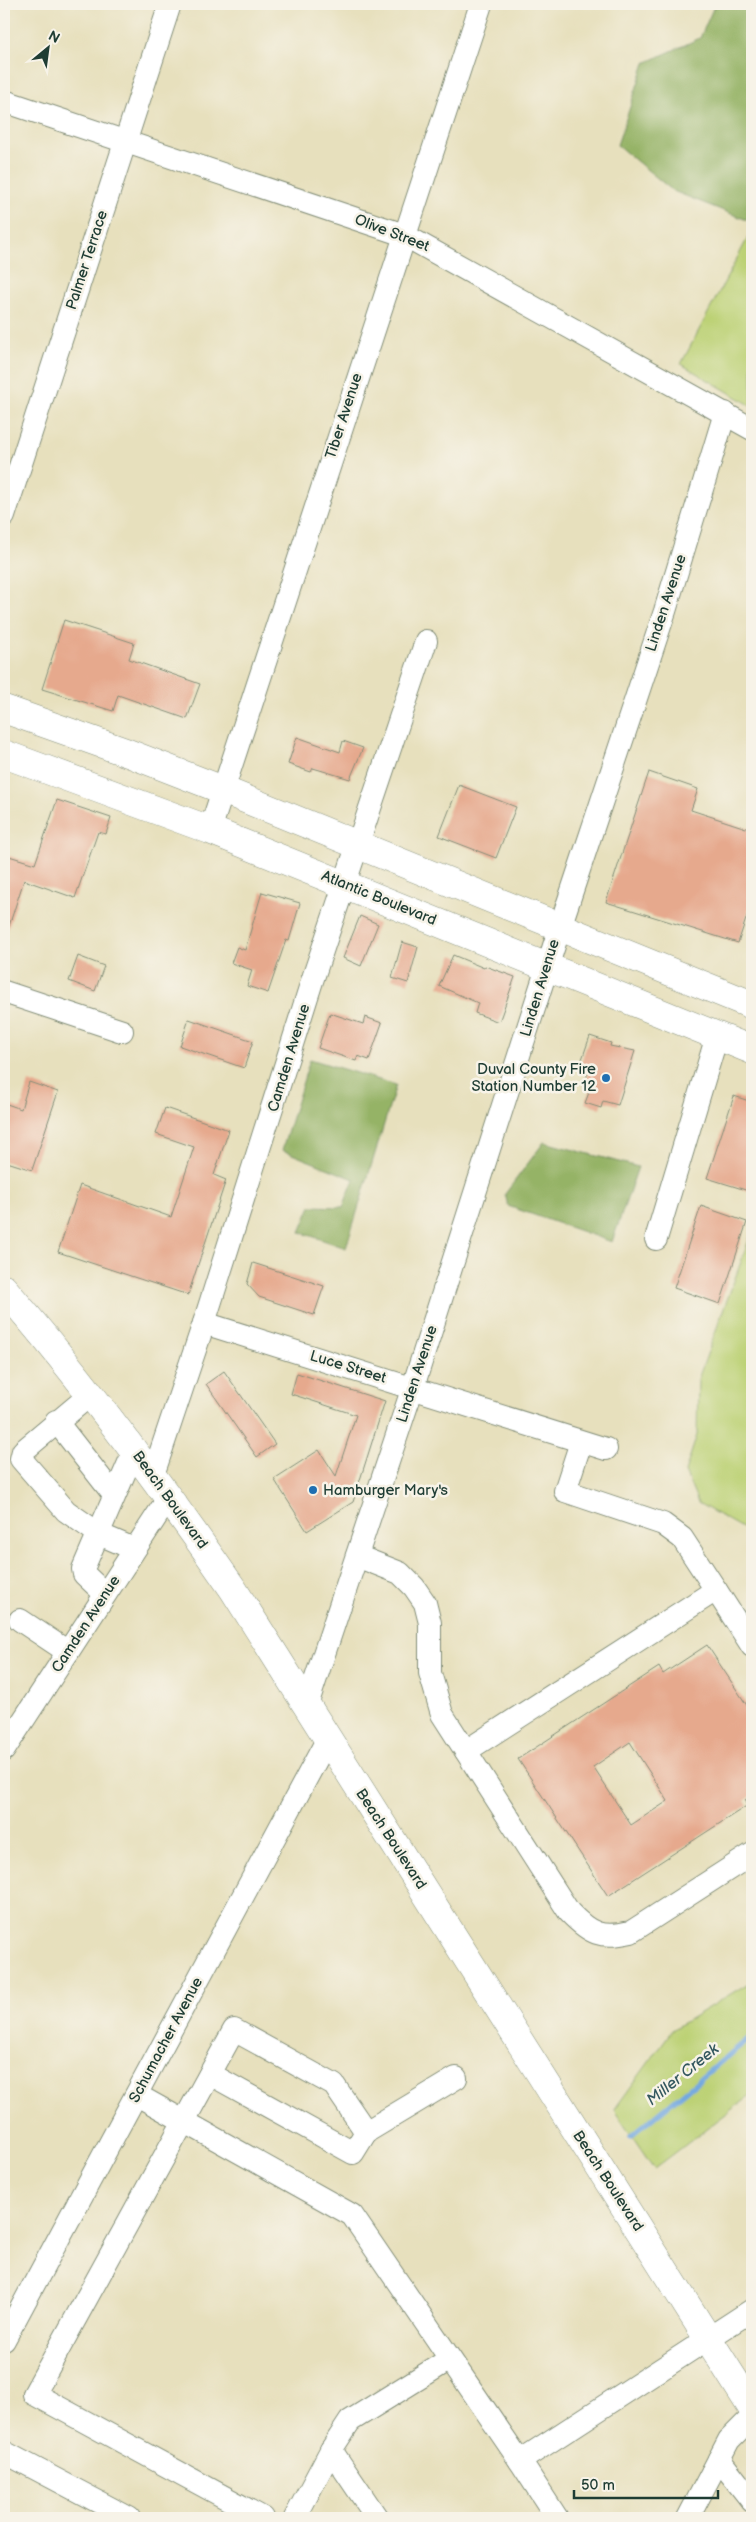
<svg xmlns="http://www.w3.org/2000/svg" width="756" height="2522" viewBox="0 0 756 2522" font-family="'Balsamiq Sans',sans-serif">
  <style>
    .green { fill: #bcd175; stroke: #6e8754 }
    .forest { fill: #95b366; stroke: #5a784d }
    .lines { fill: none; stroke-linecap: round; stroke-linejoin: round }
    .stream { stroke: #72a8e0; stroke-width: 5.5 }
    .building { fill: #e6a98d; fill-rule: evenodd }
    .minor-casing { stroke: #838e78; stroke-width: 24 }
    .major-casing { stroke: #838e78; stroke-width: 29 }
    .highway-casing { stroke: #838e78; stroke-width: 29 }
    .minor { stroke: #fff; stroke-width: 22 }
    .major { stroke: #fff; stroke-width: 28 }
    .highway { stroke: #fff; stroke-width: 28 }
    .poi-dot { fill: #1f6fb2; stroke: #f7f3e8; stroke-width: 2 }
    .labels { text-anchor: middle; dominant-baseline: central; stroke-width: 5; stroke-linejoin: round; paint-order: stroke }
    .street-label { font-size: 15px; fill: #1f3d34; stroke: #f7f3e8 }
    .poi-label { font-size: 15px; fill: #1f3d34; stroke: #f7f3e8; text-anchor: end }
    .water-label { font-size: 16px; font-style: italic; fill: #34585f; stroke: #f7f3e8 }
  </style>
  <rect width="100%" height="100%" fill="#f7f3e8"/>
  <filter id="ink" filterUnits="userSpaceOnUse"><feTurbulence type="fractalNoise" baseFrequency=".02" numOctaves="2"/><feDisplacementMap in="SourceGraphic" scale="10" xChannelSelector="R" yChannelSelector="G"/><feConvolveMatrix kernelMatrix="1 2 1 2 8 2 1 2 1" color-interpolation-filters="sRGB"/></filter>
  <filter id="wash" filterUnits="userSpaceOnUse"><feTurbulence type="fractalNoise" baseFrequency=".0096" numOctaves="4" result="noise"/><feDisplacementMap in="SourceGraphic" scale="20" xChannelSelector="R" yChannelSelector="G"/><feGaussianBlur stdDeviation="1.12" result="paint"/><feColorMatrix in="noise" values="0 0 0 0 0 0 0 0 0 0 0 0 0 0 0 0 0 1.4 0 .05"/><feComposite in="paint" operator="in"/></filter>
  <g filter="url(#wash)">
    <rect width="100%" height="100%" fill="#e7e0bd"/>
    <!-- green -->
    <g class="green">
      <path d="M752 230V406L681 364Z"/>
      <path d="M752 1232V1534L698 1503 685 1472 697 1435 698 1379Z"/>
      <path d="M752 1981V2094L654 2169 614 2110 673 2029Z"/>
    </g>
    <!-- forest -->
    <g class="forest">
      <path d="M715 4H752V222L673 191 617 145 645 63 700 38Z"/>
      <path d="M310 1059 396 1085 346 1248 300 1232 311 1206 343 1207 354 1179 282 1150Z"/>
      <path d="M544 1142 638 1167 612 1242 508 1206 505 1194Z"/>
    </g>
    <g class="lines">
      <!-- stream -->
      <path class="stream" d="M631 2136 752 2036"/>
    </g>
    <g id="blocks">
      <!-- building -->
      <g class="building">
        <path d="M64 620 134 643 129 659 200 684 187 719 118 695 113 711 42 689Z"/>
        <path d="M297 737 340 752 343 741 363 748 350 779 313 768 311 772 288 764Z"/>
        <path d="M649 772 698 789 691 810 752 830V901L738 943 606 902Z"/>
        <path d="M459 785 516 807 496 858 439 836Z"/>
        <path d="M57 800 111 818 106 834 98 832 75 898 24 880 7 932H4V872L9 856 35 864Z"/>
        <path d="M262 892 300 903 289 941 286 940 268 993 247 986 252 970 231 963 237 947 245 950Z"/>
        <path d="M360 916 378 924 361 966 343 958Z"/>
        <path d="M402 942 418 947 408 983 392 978Z"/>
        <path d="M453 955 484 968 485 966 515 977 499 1022 475 1013 478 1003 439 986Z"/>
        <path d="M78 956 104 966 95 991 69 981Z"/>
        <path d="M330 1013 363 1024 365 1017 382 1023 369 1060 358 1056 356 1061 318 1048Z"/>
        <path d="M189 1019 253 1041 244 1068 180 1046Z"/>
        <path d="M590 1036 611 1043 610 1046 635 1051 618 1105 603 1101 601 1108 585 1103 591 1087 584 1085 588 1072 579 1068Z"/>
        <path d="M29 1082 58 1092 32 1170 4 1161V1103L21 1109Z"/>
        <path d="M734 1096 752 1102V1192L707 1178Z"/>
        <path d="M165 1108 229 1130 214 1175 226 1180 188 1295 58 1252 80 1185 171 1217 194 1147 156 1134Z"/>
        <path d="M701 1206 747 1222 720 1304 674 1288Z"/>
        <path d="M253 1263 324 1286 314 1315 259 1297 247 1284Z"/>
        <path d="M224 1371 275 1444 257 1457 206 1384Z"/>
        <path d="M297 1373 385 1401 353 1502 307 1531 274 1479 319 1450 336 1476 356 1415 291 1394Z"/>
        <path d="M707 1645 752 1713V1795L745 1800 748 1805 608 1896 518 1759 659 1667 663 1674ZM630 1742 668 1801 631 1825 593 1767Z"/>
      </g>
    </g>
  </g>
  <g filter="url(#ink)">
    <use href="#blocks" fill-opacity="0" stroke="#838e78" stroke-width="1"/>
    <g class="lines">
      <!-- minor casing -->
      <g class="minor-casing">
        <g id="minor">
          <path d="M4 101 404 235 752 429"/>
          <path d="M4 516 170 4"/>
          <path d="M210 830 481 4"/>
          <path d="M4 992 122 1031"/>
          <path d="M656 1239 717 1036"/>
          <path d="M204 1323 606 1449"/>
          <path d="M91 1394 23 1451 21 1459 66 1511 99 1534 134 1549"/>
          <path d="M56 1421 114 1495"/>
          <path d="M153 1475 204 1323 312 981 426 641"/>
          <path d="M357 1556 400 1573 414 1587 425 1603 430 1623V1673L442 1714 569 1912C590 1934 601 1939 631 1932L752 1854"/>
          <path d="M716 1590 752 1646"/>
          <path d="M105 1594 84 1574 83 1569 134 1451"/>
          <path d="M20 1620 68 1652"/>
          <path d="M307 1705 413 1387 560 927 665 611 725 413"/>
          <path d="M4 1750 169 1497"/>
          <path d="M466 1751 716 1590 682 1538 663 1524 565 1491 581 1442"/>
          <path d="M210 2074 353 2153 366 2132"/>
          <path d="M137 2095 352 2215 520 2461"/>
          <path d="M4 2340 327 1740"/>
          <path d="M4 2452 129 2518"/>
          <path d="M719 2459 752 2501"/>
          <path d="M263 2518 34 2394 234 2030 334 2085 366 2132 456 2078"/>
          <path d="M295 2518 331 2450"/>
          <path d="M377 2518 331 2450 350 2421 450 2359"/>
          <path d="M557 2518 520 2461 752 2310"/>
          <path d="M688 2518 729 2440 752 2417"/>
        </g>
      </g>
      <!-- major casing -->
      <g class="major-casing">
        <g id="major">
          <path d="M4 709 128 753 223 790 752 1005"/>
          <path d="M4 754 210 830 752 1050"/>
        </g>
      </g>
      <!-- highway casing -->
      <g class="highway-casing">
        <path id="highway" d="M4 1289C87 1385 161 1485 233 1589L752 2408"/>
      </g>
      <!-- minor -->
      <use href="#minor" class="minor"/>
      <!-- major -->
      <use href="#major" class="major"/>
      <!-- highway -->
      <use href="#highway" class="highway"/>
    </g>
  </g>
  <!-- markers -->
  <g class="poi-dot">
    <circle cx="606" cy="1078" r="5"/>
    <circle cx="313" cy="1490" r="5"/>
  </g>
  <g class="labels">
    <!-- street labels -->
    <g class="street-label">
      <text transform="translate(392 233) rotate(21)">Olive Street</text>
      <text transform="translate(87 260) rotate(-72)">Palmer Terrace</text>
      <text transform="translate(344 416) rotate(-72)">Tiber Avenue</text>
      <text transform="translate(666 603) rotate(-72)">Linden Avenue</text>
      <text transform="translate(379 898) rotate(22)">Atlantic Boulevard</text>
      <text transform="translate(540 988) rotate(-73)">Linden Avenue</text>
      <text transform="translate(289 1058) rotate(-73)">Camden Avenue</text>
      <text transform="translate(348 1367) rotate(17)">Luce Street</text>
      <text transform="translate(417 1374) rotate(-72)">Linden Avenue</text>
      <text transform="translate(170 1500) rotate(54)">Beach Boulevard</text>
      <text transform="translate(86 1624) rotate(-57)">Camden Avenue</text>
      <text transform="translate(391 1839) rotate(57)">Beach Boulevard</text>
      <text transform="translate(166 2040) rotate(-62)">Schumacher Avenue</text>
      <text transform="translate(608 2181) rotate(57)">Beach Boulevard</text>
    </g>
    <!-- poi labels -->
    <g class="poi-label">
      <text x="596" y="1069">Duval County Fire<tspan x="596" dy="17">Station Number 12</tspan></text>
      <text x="323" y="1490" text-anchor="start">Hamburger Mary's</text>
    </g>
    <!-- water labels -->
    <g class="water-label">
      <text transform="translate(683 2075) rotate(-39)">Miller Creek</text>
    </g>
  </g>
  <!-- margin -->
  <rect width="756" height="2522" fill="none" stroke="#f7f3e8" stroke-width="20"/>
  <!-- north arrow -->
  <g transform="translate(48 48) rotate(29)" stroke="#f7f3e8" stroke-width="4" paint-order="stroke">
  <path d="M0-4L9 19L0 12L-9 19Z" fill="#1f3d34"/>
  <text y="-8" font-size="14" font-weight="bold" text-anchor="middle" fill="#1f3d34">N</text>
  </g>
  <!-- scale -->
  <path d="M574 2490v8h144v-8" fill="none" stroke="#1f3d34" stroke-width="2.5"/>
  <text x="581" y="2490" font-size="15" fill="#1f3d34" stroke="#f7f3e8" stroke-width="4" paint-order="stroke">50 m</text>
</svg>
